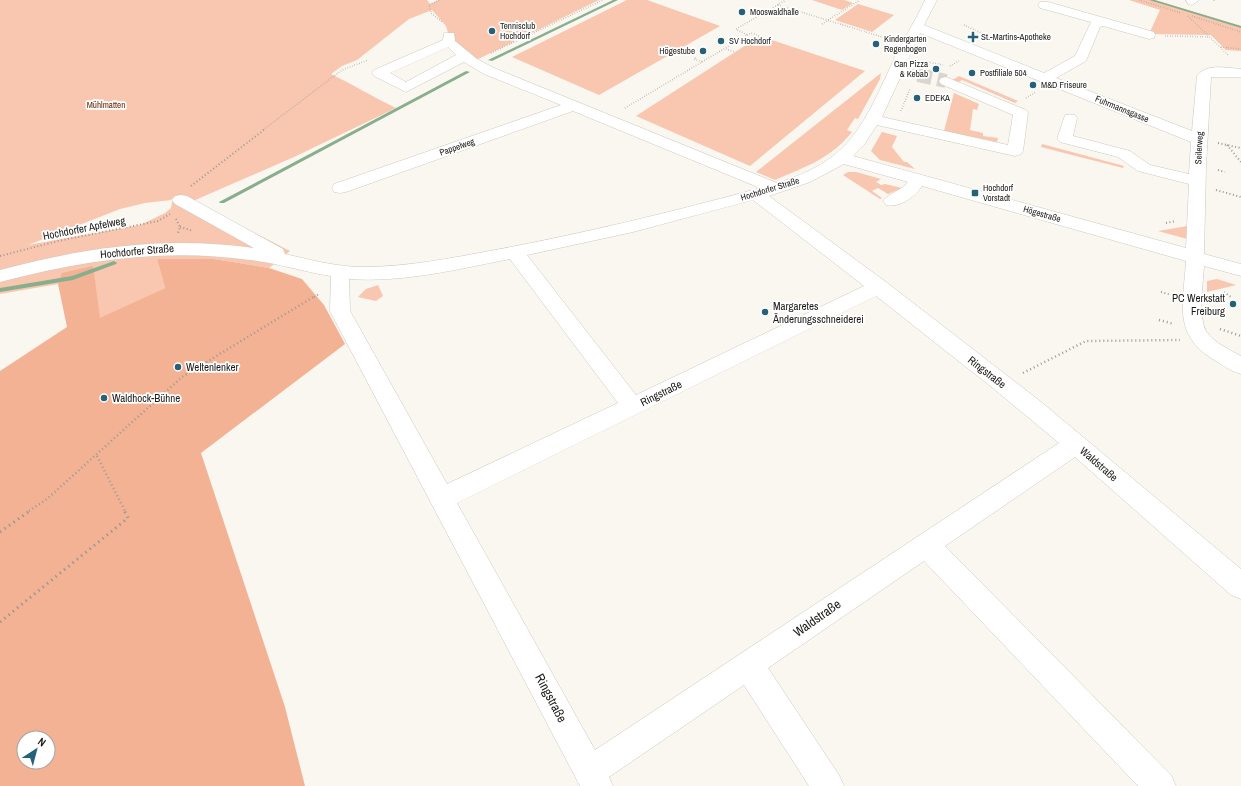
<svg xmlns="http://www.w3.org/2000/svg" width="1241" height="786" viewBox="0 0 1241 786" font-family="'Archivo Narrow',sans-serif">
  <style>
    .green { fill: #f9c6af; fill-rule: evenodd }
    .forest { fill: #f4b294; fill-rule: evenodd }
    .lines { fill: none; stroke-linecap: round; stroke-linejoin: round }
    .stream { fill: #88af8d; fill-rule: evenodd }
    .minor-tunnel { stroke: #d8d6cf; stroke-width: 14; stroke-dasharray: 14 6; stroke-linecap: butt }
    .minor-casing { stroke: #cbc9c1; stroke-width: 1 }
    .path-far3 { stroke: #9b9a94; stroke-width: 1.5; stroke-dasharray: 0.5 2; stroke-linecap: butt }
    .path-far2 { stroke: #9b9a94; stroke-width: 2; stroke-dasharray: 1 2.5; stroke-linecap: butt }
    .path-far1 { stroke: #9b9a94; stroke-width: 2.5; stroke-dasharray: 1 3; stroke-linecap: butt }
    .path { stroke: #9b9a94; stroke-width: 3; stroke-dasharray: 1.5 4; stroke-linecap: butt }
    .minor { fill: #fff; fill-rule: evenodd }
    .poi-dot { fill: #256279; stroke: #fff; stroke-width: 1.5 }
    .labels { text-anchor: middle; dominant-baseline: central; stroke-width: 3.5; stroke-linejoin: round; paint-order: stroke }
    .far-poi-label { font-size: 9px; fill: #1c1b18; stroke: #fff; text-anchor: start }
    .far-park-label { font-size: 9px; fill: #622906; stroke: #fff }
    .far-street-label { font-size: 9px; fill: #1c1b18; stroke: #fff }
    .street-label { font-size: 11px; fill: #1c1b18; stroke: #fff }
    .poi-label { font-size: 11px; fill: #1c1b18; stroke: #fff; text-anchor: start }
    .near-street-label { font-size: 13px; fill: #1c1b18; stroke: #fff }
  </style>
  <rect width="100%" height="100%" fill="#f9f7ef"/>
  <!-- green -->
  <g class="green">
    <path d="M0 0H427L430 4 439 0H599L472 62 449 36 446 26 432 10 409 19 357 60 342 66 331 74C352 84 373 97 396 108L294 157 193 201 290 251 269 268 214 259H157L165 288 100 319 63 273 58 284 0 294ZM173 197 171 208 165 213 140 225 28 245 120 209 145 203 171 200Z"/>
    <path d="M627 0H647L720 26 599 95 512 57Z"/>
    <path d="M812 0H844L853 3 842 10Z"/>
    <path d="M1129 0H1154L1241 26V51L1226 50 1211 35 1149 34 1160 10Z"/>
    <path d="M858 4 894 15 872 32 835 20Z"/>
    <path d="M760 36 865 71 750 166 636 116Z"/>
    <path d="M881 73 880 79 858 119 855 118 847 130 852 132C830 159 807 166 775 180L756 172Z"/>
    <path d="M959 76 1018 101 1015 103 962 80 957 83 951 81Z"/>
    <path d="M954 93 979 104 977 110 973 109 970 130 983 133V136L998 138 997 142 944 131Z"/>
    <path d="M882 132 897 136 892 147 904 162H907L915 169 880 160 871 151Z"/>
    <path d="M1042 144 1124 166 1123 168 1041 147Z"/>
    <path d="M848 172H856L881 179 876 182 881 185 885 184 902 188 888 194 878 188 872 191 882 198 880 199 843 175Z"/>
    <path d="M1188 226 1187 239 1158 231Z"/>
    <path d="M1217 279 1236 285 1207 292V281Z"/>
    <path d="M378 285 383 296 376 301 358 297 366 289Z"/>
  </g>
  <!-- forest -->
  <path class="forest" d="M157 259H214L269 268 302 279 324 305 345 344 201 453 285 707 305 786H0V371L67 327 58 284 62 273 93 266 100 318 165 288ZM24 738H48V762H24Z"/>
  <g class="lines">
    <!-- stream -->
    <g class="stream">
      <path d="M613 0H618L492 61 488 60Z"/>
      <path d="M1149 0H1155L1241 26V28Z"/>
      <path d="M466 71 470 72 224 203H220L219 202Z"/>
      <path d="M114 261 117 263 116 264 73 280 0 292V288L72 276Z"/>
    </g>
    <!-- minor-tunnel -->
    <path class="minor-tunnel" d="M918 75 946 81"/>
    <!-- minor casing -->
    <g class="minor-casing">
      <g id="minor">
        <path d="M925 0H937L924 25 1044 73 1075 56 1091 22 1040 8 1038 5 1040 2H1048L1154 32 1155 35 1154 38 1149 39 1103 26 1100 27 1086 61 1056 78 1192 131 1197 76C1206 63 1227 68 1241 69V77H1211L1206 167 1204 254 1241 264V276L1204 266C1203 282 1198 317 1206 331 1213 342 1230 350 1241 356V374C1230 371 1221 364 1211 358 1172 333 1184 300 1186 261L922 186C915 197 900 208 886 205L883 201C890 192 902 191 908 182L844 164 810 182 769 196 886 282 1040 401 1241 569V599L1231 595 1075 457 945 546 1171 775 1176 786H1138L924 561 768 668 839 775 844 786H809L744 685 609 777 613 786H580L330 311 331 276C304 272 278 263 250 260 163 248 85 260 0 282V270C86 247 166 236 254 248L175 204 172 200 175 196 181 195 187 196 283 249 285 254C311 260 337 267 363 267 407 267 452 258 495 250 585 233 673 212 760 188L573 111 346 192 340 193 334 192 332 188 334 184 561 105 484 74 464 62 406 92 374 76 372 73 374 70 443 40 444 33H454L455 41 477 59 494 68 777 183C846 162 861 131 889 70 899 46 914 24 925 0ZM920 33 1191 142 1189 174 1150 165 1130 151 1073 136 1077 118 1075 115H1065L1057 139 1060 142 1118 157 1138 171 1189 184 1186 248 853 156 864 145 877 125 1015 156 1021 154 1023 151 1028 113 1026 110 946 77 941 78 939 81 941 84 1013 115 1008 145 882 117 901 76 918 79 923 78 925 75 923 72 904 68ZM448 47 456 55 406 82 390 73ZM753 200 864 286 636 395 527 255 633 232ZM510 259 618 403 447 484 350 311 349 279C403 283 458 269 510 259ZM876 296 994 389 1059 443 595 750 457 503Z"/>
        <path d="M1186 0H1198V1L1192 5 1188 4Z"/>
      </g>
    </g>
    <!-- path-far3 -->
    <g class="path-far3">
      <path d="M439 0 429 5 431 13 442 22"/>
      <path d="M1139 0 1181 13"/>
      <path d="M1214 0V2"/>
      <path d="M778 5 892 40"/>
      <path d="M1188 16 1229 56"/>
      <path d="M1192 16 1241 32"/>
      <path d="M822 24 860 0"/>
      <path d="M964 25 992 38 989 39"/>
      <path d="M747 35 751 33 759 36"/>
      <path d="M1165 36 1210 37"/>
      <path d="M992 38 999 40 997 42"/>
      <path d="M1221 47 1241 49"/>
      <path d="M726 49 735 52"/>
      <path d="M491 53 603 0"/>
      <path d="M696 58 694 59 703 62"/>
      <path d="M928 62 943 65"/>
      <path d="M950 66 959 61"/>
      <path d="M1026 98 1036 92"/>
      <path d="M625 108 747 35 736 29 786 0"/>
      <path d="M901 111 910 89"/>
      <path d="M263 130 342 70 368 60"/>
    </g>
    <!-- path-far2 -->
    <g class="path-far2">
      <path d="M1218 143 1241 148"/>
      <path d="M1227 145 1241 162"/>
      <path d="M1218 170 1225 172"/>
      <path d="M191 186 265 129"/>
      <path d="M1216 190 1241 197"/>
      <path d="M176 219 180 227 178 233"/>
      <path d="M1166 223 1176 221"/>
      <path d="M180 227 193 231"/>
      <path d="M0 256 58 241 158 221 170 214"/>
      <path d="M1161 292 1172 295"/>
      <path d="M1224 292 1231 297"/>
      <path d="M314 297 319 294"/>
    </g>
    <!-- path-far1 -->
    <g class="path-far1">
      <path d="M1159 320 1174 324"/>
      <path d="M1220 329 1241 336"/>
      <path d="M1023 373 1086 341 1180 340"/>
      <path d="M97 456 125 511"/>
      <path d="M29 511 47 499 182 377 315 296"/>
    </g>
    <!-- path -->
    <g class="path">
      <path d="M0 532 31 510"/>
      <path d="M0 622 128 518 124 510"/>
    </g>
    <!-- minor -->
    <use href="#minor" class="minor"/>
  </g>
  <!-- markers -->
  <g class="poi-dot">
    <circle cx="742" cy="12" r="4"/>
    <circle cx="492" cy="31" r="4"/>
    <path d="M971 31h4v4h4v4h-4v4h-4v-4h-4v-4h4z"/>
    <circle cx="721" cy="41" r="4"/>
    <circle cx="876" cy="44" r="4"/>
    <circle cx="703" cy="51" r="4"/>
    <circle cx="936" cy="69" r="4"/>
    <circle cx="972" cy="73" r="4"/>
    <circle cx="1033" cy="85" r="4"/>
    <circle cx="917" cy="98" r="4"/>
    <rect x="971" y="189" width="8" height="8" rx="2"/>
    <circle cx="1233" cy="304" r="4"/>
    <circle cx="765" cy="312" r="4"/>
    <circle cx="178" cy="367" r="4"/>
    <circle cx="104" cy="398" r="4"/>
  </g>
  <g class="labels">
    <!-- far-poi labels -->
    <g class="far-poi-label">
      <text x="750" y="12">Mooswaldhalle</text>
      <text x="500" y="26">Tennisclub<tspan x="500" dy="10">Hochdorf</tspan></text>
      <text x="981" y="37">St.-Martins-Apotheke</text>
      <text x="884" y="39">Kindergarten<tspan x="884" dy="10">Regenbogen</tspan></text>
      <text x="729" y="41">SV Hochdorf</text>
      <text x="695" y="51" text-anchor="end">Högestube</text>
      <text x="928" y="64" text-anchor="end">Can Pizza<tspan x="928" dy="10">&amp; Kebab</tspan></text>
      <text x="980" y="73">Postfiliale 504</text>
      <text x="1041" y="85">M&amp;D Friseure</text>
      <text x="925" y="98">EDEKA</text>
      <text x="983" y="188">Hochdorf<tspan x="983" dy="10">Vorstadt</tspan></text>
    </g>
    <!-- far-park labels -->
    <g class="far-park-label">
      <text x="106" y="105">Mühlmatten</text>
    </g>
    <!-- far-street labels -->
    <g class="far-street-label">
      <text transform="translate(1122 109) rotate(22)">Fuhrmannsgasse</text>
      <text transform="translate(457 147) rotate(-19)">Pappelweg</text>
      <text transform="translate(1199 148) rotate(-87)">Seilerweg</text>
      <text transform="translate(770 189) rotate(-17)">Hochdorfer Straße</text>
      <text transform="translate(1042 214) rotate(16)">Högestraße</text>
    </g>
    <!-- street labels -->
    <g class="street-label">
      <text transform="translate(84 228) rotate(-11)">Hochdorfer Apfelweg</text>
      <text transform="translate(137 251) rotate(-5)">Hochdorfer Straße</text>
      <text transform="translate(987 372) rotate(38)">Ringstraße</text>
      <text transform="translate(661 393) rotate(-26)">Ringstraße</text>
      <text transform="translate(1099 464) rotate(41)">Waldstraße</text>
    </g>
    <!-- poi labels -->
    <g class="poi-label">
      <text x="1225" y="298" text-anchor="end">PC Werkstatt<tspan x="1225" dy="13">Freiburg</tspan></text>
      <text x="773" y="306">Margaretes<tspan x="773" dy="13">Änderungsschneiderei</tspan></text>
      <text x="186" y="367">Weltenlenker</text>
      <text x="112" y="398">Waldhock-Bühne</text>
    </g>
    <!-- near-street labels -->
    <g class="near-street-label">
      <text transform="translate(817 618) rotate(-35)">Waldstraße</text>
      <text transform="translate(551 698) rotate(62)">Ringstraße</text>
    </g>
  </g>
  <!-- north arrow -->
  <g transform="translate(36 750) rotate(36)"><circle r="19" fill="#ffffff" stroke="#a4a4a3"/>
  <path d="M0-3L7 15L0 10L-7 15Z" fill="#256279"/>
  <text y="-6" font-size="11" font-weight="bold" text-anchor="middle" fill="#1c1b18">N</text>
  </g>
</svg>
